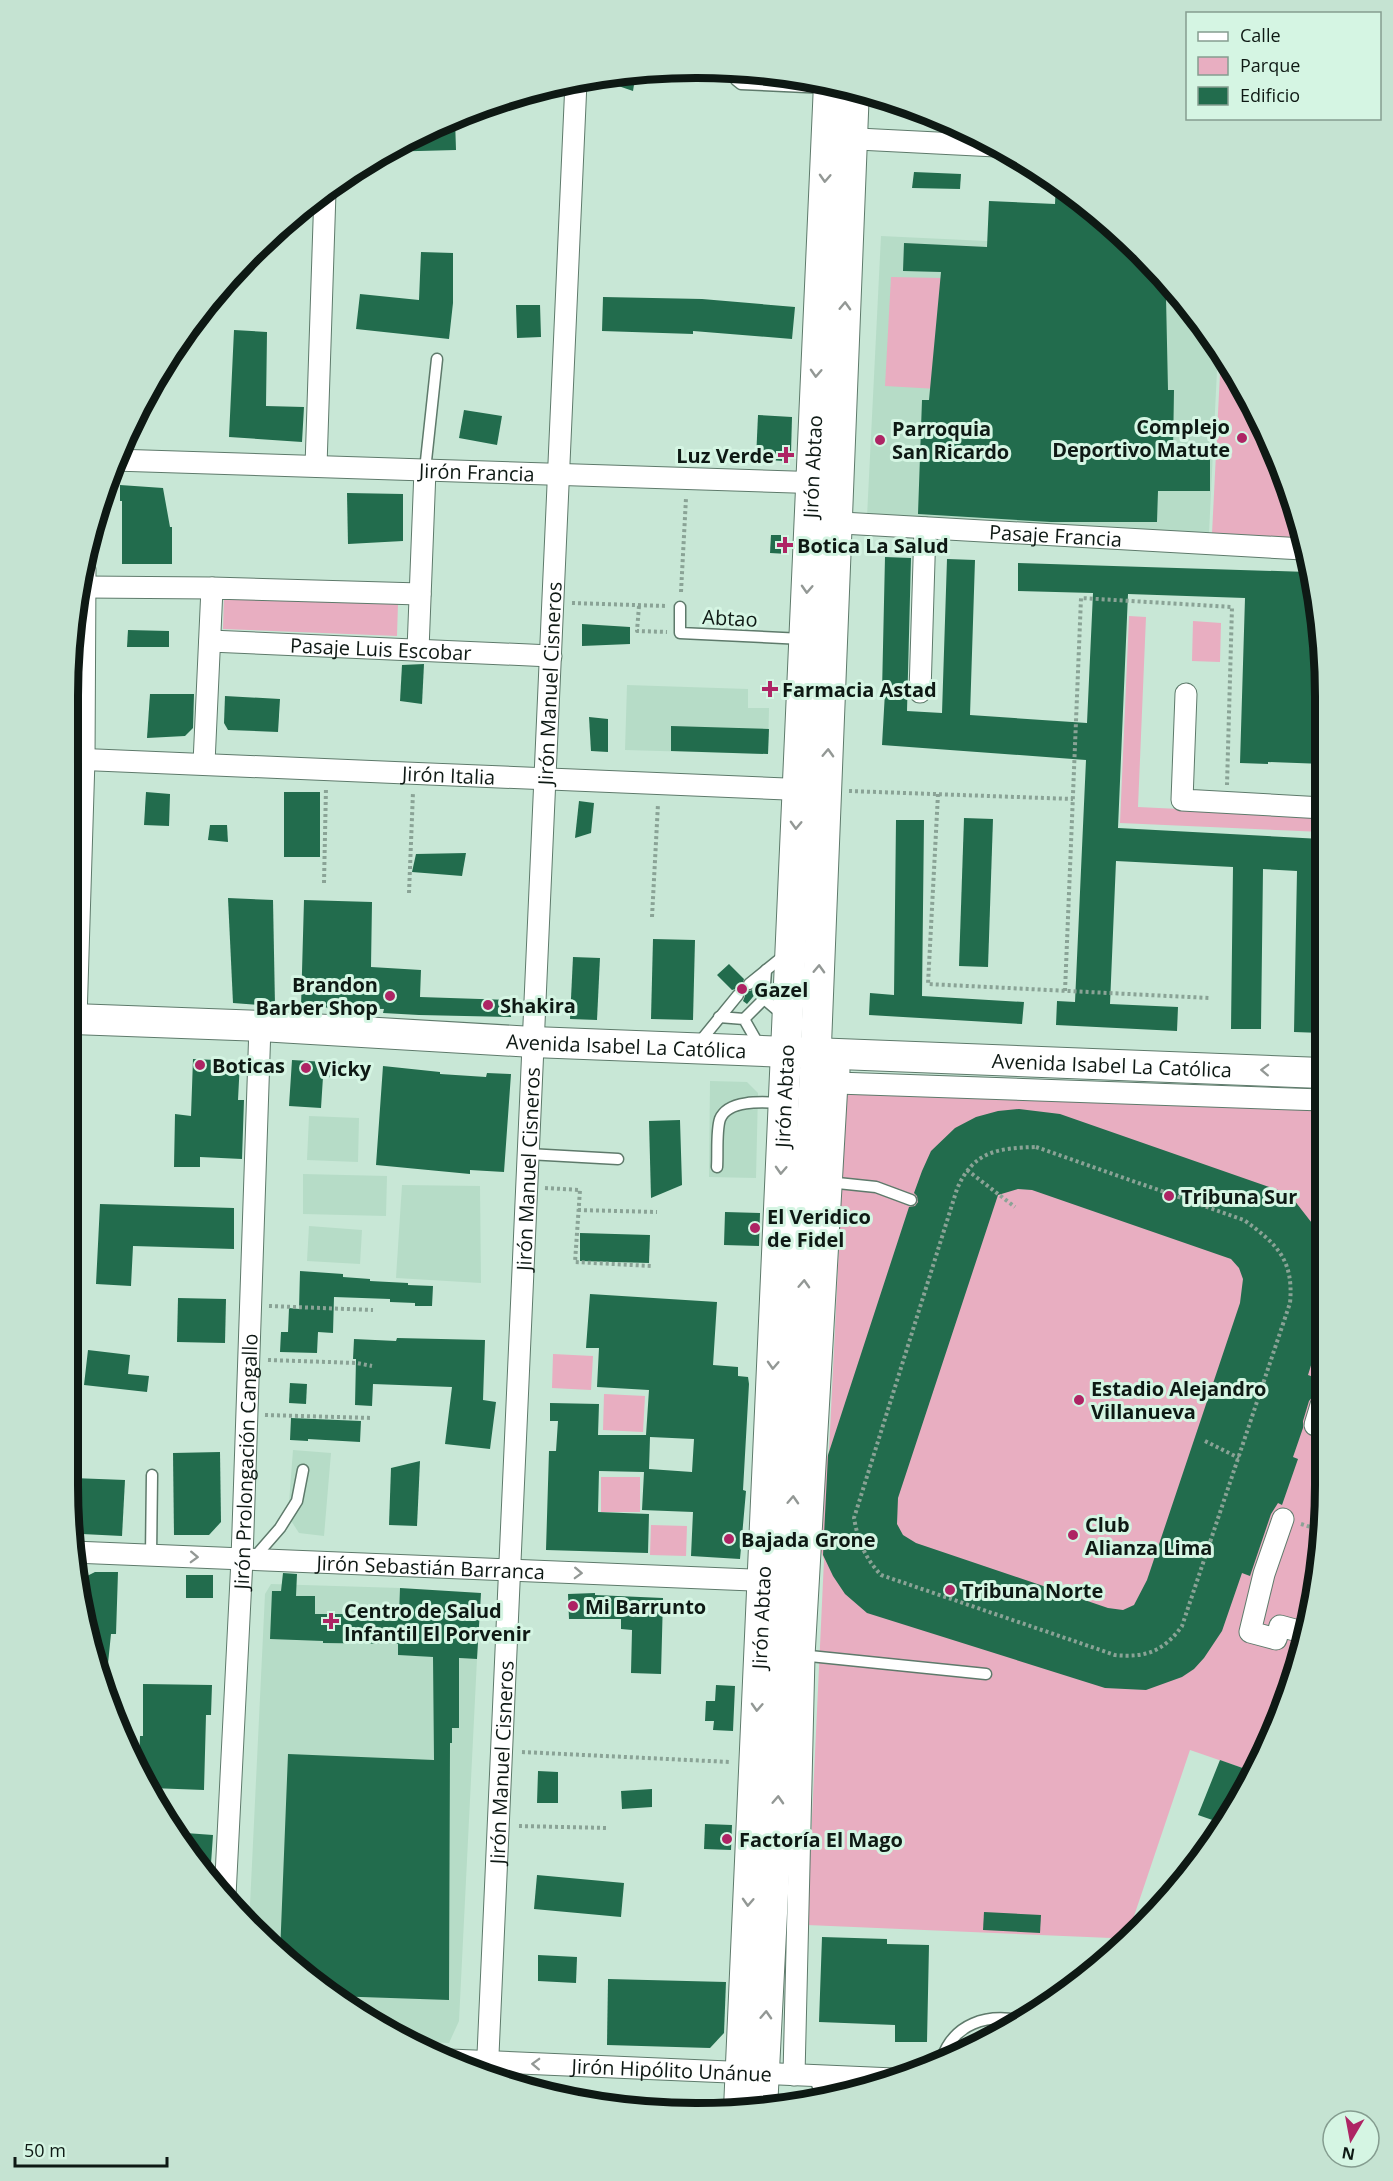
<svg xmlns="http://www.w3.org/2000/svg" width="1393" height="2181" viewBox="0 0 1393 2181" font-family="'Open Sans',sans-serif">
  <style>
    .built { fill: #b6dcc7 }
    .green { fill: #e8aec1 }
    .building { fill: #226c4d; fill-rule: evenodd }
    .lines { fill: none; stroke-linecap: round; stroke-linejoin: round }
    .lane-casing { stroke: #5e7a6b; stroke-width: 13 }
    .street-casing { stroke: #5e7a6b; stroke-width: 23 }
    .secondary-casing { stroke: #5e7a6b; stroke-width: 32 }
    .path { stroke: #8aa396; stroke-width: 4; stroke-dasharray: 3 3; stroke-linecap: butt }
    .lane { stroke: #fff; stroke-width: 10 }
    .street { stroke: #fff; stroke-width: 21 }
    .secondary { stroke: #fff; stroke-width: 30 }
    .oneway { stroke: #939895 }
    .poi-dot { fill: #ae2464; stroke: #d5f5e3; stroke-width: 2 }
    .labels { text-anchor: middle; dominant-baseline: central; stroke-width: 6; stroke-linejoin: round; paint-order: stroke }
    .poi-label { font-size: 20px; font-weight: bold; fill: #0e1914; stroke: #d5f5e3; text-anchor: start }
    .street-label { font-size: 20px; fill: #0e1914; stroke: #d5f5e3 }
    .rim { fill: none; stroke: #0e1914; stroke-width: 8 }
  </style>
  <rect width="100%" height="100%" fill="#c8e7d6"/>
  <!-- built -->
  <g class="built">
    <path d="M881 236 1133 248 1170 282 1218 350 1209 533 867 517Z"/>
    <path d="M627 685 748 689V708H769L768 754 625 750Z"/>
    <path d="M710 1081 747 1082 758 1093 756 1178 709 1177Z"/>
    <path d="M309 1116 359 1118 358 1162 307 1160Z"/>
    <path d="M303 1174 387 1176 386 1216 303 1214Z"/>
    <path d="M402 1185 480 1186 481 1283 396 1278Z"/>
    <path d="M309 1226 362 1230 360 1264 307 1261Z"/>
    <path d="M293 1450 331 1453 324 1536 299 1533 288 1516Z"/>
    <path d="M271 1584 400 1588 398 1655 477 1659 459 2021 449 2043 408 2041 382 2029 314 1984 249 1926 265 1594Z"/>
  </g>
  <!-- green -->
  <g class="green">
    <path d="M891 277 941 278 955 390 885 386Z"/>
    <path d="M1221 353 1241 382 1292 495 1301 539 1212 534Z"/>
    <path d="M224 596 398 603 397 636 223 629Z"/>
    <path d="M1129 616 1146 617 1138 807 1323 816V832L1120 823Z"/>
    <path d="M1193 621 1221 623 1220 662 1192 661Z"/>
    <path d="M861 1086 1322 1106 1320 1566 1278 1725 1251 1771 1190 1750 1130 1928 1123 1935 1111 1938 807 1925 824 1560 819 1546 824 1467 829 1451 842 1185 844 1098Z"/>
    <path d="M553 1354 593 1356 591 1390 552 1388Z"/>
    <path d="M604 1394 645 1396 643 1432 603 1430Z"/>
    <rect x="601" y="1477" width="39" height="35"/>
    <path d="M651 1525 687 1526 686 1556 650 1555Z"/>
  </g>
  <!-- building -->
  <g class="building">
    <path d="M636 72 633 91 595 78 615 73Z"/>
    <path d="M455 119 456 150 381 152H382Z"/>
    <path d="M914 172 961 174 960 189 912 188Z"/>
    <path d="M1056 183 1080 198 1173 287V297H1166L1168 390H1174L1173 452H1210V491H1158L1157 522H1051L918 514 922 400H929L941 272 903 271 904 243 987 247 989 201 1055 204Z"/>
    <path d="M421 252 453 253V303L449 339 356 329 360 294 419 300Z"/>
    <path d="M603 297 702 299 795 307 792 339 693 331V334L602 331Z"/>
    <path d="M516 305H540L541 337 517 338Z"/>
    <path d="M234 330 267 332 266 406 304 407 302 442 229 437Z"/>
    <path d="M464 410 502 416 497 445 459 438Z"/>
    <path d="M758 415 792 417 791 453 783 461 756 459Z"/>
    <path d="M120 485 163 488 170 527H172V564H122V501H120Z"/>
    <path d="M347 493 403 494V541L348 544Z"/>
    <path d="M771 535H789L788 554 770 553Z"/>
    <path d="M885 557 911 558 907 711 942 713 947 559 975 560 970 715 1087 723 1093 593 1018 591V563L1308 572 1324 655V764L1268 762V764L1240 763 1245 598 1128 594 1118 828 1321 839 1319 888H1323L1322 1033 1294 1032 1297 871 1263 869 1261 1029H1231L1233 867 1116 861 1110 1004 1178 1007 1177 1031 1056 1025 1057 1001 1075 1002 1086 760 882 745 885 692H882Z"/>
    <path d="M582 624 630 627V644L582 646Z"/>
    <path d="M128 630 169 631V647H127Z"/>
    <path d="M424 664 422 704 400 701 402 665Z"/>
    <path d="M150 694H194L193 728 185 736 147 738Z"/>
    <path d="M225 696 280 699 278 732 228 730 224 723Z"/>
    <path d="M589 717 608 719V752L591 751Z"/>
    <path d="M671 726 769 729 768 754 671 751Z"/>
    <path d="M146 792 170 794 169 826 144 825Z"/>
    <rect x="284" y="792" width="36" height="65"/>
    <path d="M579 801 594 803 591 833 575 838Z"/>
    <path d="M964 818 993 819 988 967 959 966Z"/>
    <path d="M896 820H924L922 996 1024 1002 1022 1024 869 1015 870 993 894 995Z"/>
    <path d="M210 825H227L228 842 208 840Z"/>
    <path d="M466 853 462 876 412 872 416 854Z"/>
    <path d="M228 898 273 900 275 1006 233 1003Z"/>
    <path d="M304 900 372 902 371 967 421 970 420 997 512 1000 511 1017 419 1015 383 1013 384 1009 301 1007Z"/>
    <path d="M653 939 695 940 693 1020 651 1019Z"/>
    <path d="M573 957 600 958 597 1020 570 1019Z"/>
    <path d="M729 964 744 979 742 985 744 989 750 991 754 989 757 992 747 1004 743 1001 745 996 743 990 739 988 732 990 717 975Z"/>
    <path d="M193 1059 240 1061 238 1100H244L242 1159 200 1157V1167H174L175 1114 191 1116Z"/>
    <path d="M292 1060 359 1064 358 1078 323 1077 321 1108 289 1106Z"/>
    <path d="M383 1066 440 1072V1074L486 1077 487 1073 511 1074 504 1172 470 1170V1174L376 1165Z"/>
    <path d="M1019 1109 1060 1114 1278 1190 1294 1200 1315 1227 1322 1241 1321 1333 1308 1375 1319 1379 1314 1395 1309 1401 1303 1421V1428L1293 1457 1298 1459 1282 1505 1278 1503 1271 1514 1250 1576 1242 1573 1222 1631 1204 1658 1194 1669 1182 1677 1146 1690 1105 1688 867 1613 845 1594 833 1576 823 1555 828 1455 909 1207 915 1206 918 1202 917 1196 914 1193 922 1171 931 1151 955 1128 976 1117 998 1111ZM1018 1189 1032 1190 1231 1259 1239 1268 1243 1279 1240 1303 1147 1580 1134 1605 1123 1610 1108 1608 916 1543 903 1535 897 1524 898 1498 998 1195Z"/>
    <path d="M680 1120 682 1185 651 1198 649 1121Z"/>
    <path d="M100 1204 234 1208V1249L133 1246 131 1286 96 1284Z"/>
    <path d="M725 1212 760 1213 759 1246 724 1245Z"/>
    <path d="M580 1233 650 1235 649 1263 580 1261Z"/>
    <path d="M300 1271 343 1274V1277L370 1279V1281L408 1283V1285L433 1286 432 1306H415V1303L390 1302V1299L334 1297 333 1333 318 1332 317 1353 280 1352 281 1332H288L289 1308 299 1309Z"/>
    <path d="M590 1294 717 1302 713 1365 738 1367V1376L748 1377 749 1384 743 1490 746 1491 740 1559 691 1556 693 1512 642 1510 644 1472 599 1471 598 1512 649 1514 648 1553 546 1550 549 1451H556L558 1421H550V1403L599 1404 598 1435H646L649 1390 597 1387 599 1348H586ZM650 1437 694 1439 692 1472 649 1469Z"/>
    <path d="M178 1298 226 1299 225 1343 177 1342Z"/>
    <path d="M397 1338 485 1340 483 1400 496 1402 490 1449 445 1444 452 1387 373 1384 372 1406 355 1405 356 1359H353L354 1339 396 1341Z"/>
    <path d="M88 1350 130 1355 128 1374 149 1376 147 1392 84 1385Z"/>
    <path d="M290 1383 307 1384 306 1404 289 1403Z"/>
    <path d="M291 1418 361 1421 360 1442 308 1439V1441L290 1440Z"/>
    <path d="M220 1452 221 1522 209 1535H174L173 1453Z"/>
    <path d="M420 1461 417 1526 389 1525 391 1468Z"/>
    <path d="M73 1478 125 1480 122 1536 82 1534 73 1527Z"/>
    <path d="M95 1572H118L116 1634H111L105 1693 101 1686 80 1597 81 1579Z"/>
    <path d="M283 1573 297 1574 296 1596H315V1614H399L400 1588 481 1593 477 1659 459 1658V1728H452V1743H450L449 2000 332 1996 314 1984 280 1954 288 1754 434 1760 433 1657 398 1655V1644L323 1643V1641L270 1639 272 1591H281Z"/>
    <rect x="186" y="1575" width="27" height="23"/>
    <path d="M595 1593V1595L663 1598 661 1674 631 1673 632 1630 621 1629V1619H569L568 1594Z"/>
    <path d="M143 1684 212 1685 211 1715H206L204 1790 151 1788 139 1763 140 1736H143Z"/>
    <path d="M716 1685 735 1686 733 1731 713 1730 714 1721H705L706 1701H715Z"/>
    <path d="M1220 1760 1251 1771 1221 1823 1198 1815Z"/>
    <path d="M538 1771 558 1772V1803H537Z"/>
    <path d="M652 1789V1807L622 1809 621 1791Z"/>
    <path d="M705 1824 732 1825 731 1850 704 1849Z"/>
    <path d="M172 1832 213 1835 210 1878 174 1834Z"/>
    <path d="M537 1875 624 1883 621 1917 534 1909Z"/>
    <path d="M984 1912 1041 1915 1040 1933 983 1930Z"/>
    <path d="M822 1937 887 1939V1944L929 1945 927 2042H895V2025L819 2022Z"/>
    <path d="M538 1955 577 1957 576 1983 538 1981Z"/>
    <path d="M608 1979 726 1982 724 2033 710 2048 607 2045Z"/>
  </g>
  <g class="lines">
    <!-- lane casing -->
    <g class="lane-casing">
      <g id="lane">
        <path d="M734 69 736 80 741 84 828 88"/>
        <path d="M425 470 437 359"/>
        <path d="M680 607V633L803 639"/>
        <path d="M766 970 764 999 783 1015"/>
        <path d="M749 984 786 954"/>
        <path d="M719 1017 744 1019 760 1047"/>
        <path d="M744 1019 764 999"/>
        <path d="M698 1044 738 995"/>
        <path d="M528 1154 618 1159"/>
        <path d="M717 1167C718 1154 716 1131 720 1119 728 1099 764 1102 781 1103"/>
        <path d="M828 1182 876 1187 911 1200"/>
        <path d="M151 1556 152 1475"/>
        <path d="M253 1559 280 1528 297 1501 303 1470"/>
        <path d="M800 1655 986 1674"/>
        <path d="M941 2061C953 2023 987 2013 1023 2021"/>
        <path d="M813 2076 824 2099"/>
      </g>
    </g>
    <!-- street casing -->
    <g class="street-casing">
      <g id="street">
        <path d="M838 138 996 146"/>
        <path id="s1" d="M114 460 824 483"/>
        <path d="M316 466 325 192"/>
        <path id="s2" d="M824 522 1303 549"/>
        <path d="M85 587 212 588"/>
        <path id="s3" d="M210 641 551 656"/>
        <path d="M418 650 425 470"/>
        <path d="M920 692 925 528"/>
        <path d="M1186 694 1182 800 1323 808"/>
        <path id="s4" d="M73 759 810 790"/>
        <path d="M204 763 212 588 420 594"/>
        <path d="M73 1023 76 1019 84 759 85 570"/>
        <path d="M839 1071 837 1083 1322 1100"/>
        <path d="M1315 1425 1321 1405"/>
        <path d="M1283 1519 1264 1574 1250 1632 1276 1639 1280 1626 1302 1632"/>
        <path id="s5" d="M73 1552 776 1581"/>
        <path id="s6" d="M225 1896 242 1559 260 1026"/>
        <path id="s7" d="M450 2060 894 2079"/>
        <path d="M794 2075 804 1656 837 1083"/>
        <path id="s8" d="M487 2077 576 82"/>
      </g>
    </g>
    <!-- secondary casing -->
    <g class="secondary-casing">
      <g id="secondary">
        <path id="s9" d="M73 1019 260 1026 533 1042 1322 1073"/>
        <path id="s10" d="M739 2109 829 84"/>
        <path d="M762 2109 815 1070 854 88"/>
      </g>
    </g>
    <!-- path -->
    <g class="path">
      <path d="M681 592 686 498"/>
      <path d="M572 603 666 606"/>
      <path d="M639 606 637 631 667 632"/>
      <path d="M849 791 1073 799"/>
      <path d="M938 794 928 984 1209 998"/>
      <path d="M324 883 326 787"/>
      <path d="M409 893 413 792"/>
      <path d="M652 917 658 804"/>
      <path d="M1065 991 1081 598 1232 607 1227 785"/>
      <path d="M1036 1147 1244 1220C1277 1244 1294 1260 1290 1303L1182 1626C1164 1651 1146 1658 1115 1655L881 1575C865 1558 858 1541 854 1518L957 1189C973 1151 998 1148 1036 1147Z"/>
      <path d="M967 1170 1015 1207"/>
      <path d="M545 1188 580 1190 575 1262 651 1266"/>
      <path d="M578 1210 657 1212"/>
      <path d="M269 1306 373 1310"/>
      <path d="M268 1360 357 1363 372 1366"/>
      <path d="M265 1415 372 1418"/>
      <path d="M1205 1441 1239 1458"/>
      <path d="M1301 1524 1320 1530"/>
      <path d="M522 1752 730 1762"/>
      <path d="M519 1826 608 1828"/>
    </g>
    <!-- lane -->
    <use href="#lane" class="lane"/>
    <!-- street -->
    <use href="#street" class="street"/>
    <!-- secondary -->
    <use href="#secondary" class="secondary"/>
  </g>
  <!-- one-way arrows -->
  <defs><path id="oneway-chevron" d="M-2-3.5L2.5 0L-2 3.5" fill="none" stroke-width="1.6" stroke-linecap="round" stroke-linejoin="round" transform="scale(1.5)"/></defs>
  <g class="oneway">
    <use href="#oneway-chevron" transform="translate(825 178) rotate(93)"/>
    <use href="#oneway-chevron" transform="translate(845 306) rotate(-88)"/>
    <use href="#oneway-chevron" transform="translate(816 373) rotate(93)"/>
    <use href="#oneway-chevron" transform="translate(807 589) rotate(93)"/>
    <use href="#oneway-chevron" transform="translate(828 753) rotate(-88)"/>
    <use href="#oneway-chevron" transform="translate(796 825) rotate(92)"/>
    <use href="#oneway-chevron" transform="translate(819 969) rotate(-88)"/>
    <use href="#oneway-chevron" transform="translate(1265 1070) rotate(-178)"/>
    <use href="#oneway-chevron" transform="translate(781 1170) rotate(93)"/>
    <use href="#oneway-chevron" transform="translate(804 1284) rotate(-87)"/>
    <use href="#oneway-chevron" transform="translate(773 1365) rotate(93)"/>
    <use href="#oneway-chevron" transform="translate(793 1500) rotate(-87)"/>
    <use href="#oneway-chevron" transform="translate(194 1557) rotate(2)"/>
    <use href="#oneway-chevron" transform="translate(578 1573) rotate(2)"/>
    <use href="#oneway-chevron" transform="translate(757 1707) rotate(93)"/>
    <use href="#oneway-chevron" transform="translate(778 1800) rotate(-87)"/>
    <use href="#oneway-chevron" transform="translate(748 1902) rotate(93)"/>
    <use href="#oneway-chevron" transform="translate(766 2015) rotate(-87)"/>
    <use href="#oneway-chevron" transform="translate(536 2064) rotate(-178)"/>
  </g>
  <!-- markers -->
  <g class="poi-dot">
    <circle cx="1242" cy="438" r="6"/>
    <circle cx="880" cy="440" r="6"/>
    <path d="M783 446h6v6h6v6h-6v6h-6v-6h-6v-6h6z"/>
    <path d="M782 536h6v6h6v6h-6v6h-6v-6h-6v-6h6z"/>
    <path d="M767 680h6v6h6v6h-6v6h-6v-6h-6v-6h6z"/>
    <circle cx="742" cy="989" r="6"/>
    <circle cx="390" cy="996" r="6"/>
    <circle cx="488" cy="1005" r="6"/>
    <circle cx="200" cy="1065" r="6"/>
    <circle cx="306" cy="1068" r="6"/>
    <circle cx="1169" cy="1196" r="6"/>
    <circle cx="755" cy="1228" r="6"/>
    <circle cx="1079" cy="1400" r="6"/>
    <circle cx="1073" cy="1535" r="6"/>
    <circle cx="729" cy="1539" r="6"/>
    <circle cx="950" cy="1590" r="6"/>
    <circle cx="573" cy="1606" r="6"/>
    <path d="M328 1612h6v6h6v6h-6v6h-6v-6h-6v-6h6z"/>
    <circle cx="727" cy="1839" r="6"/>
  </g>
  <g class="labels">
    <!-- poi labels -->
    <g class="poi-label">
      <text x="1230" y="426" text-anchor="end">Complejo<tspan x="1230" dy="23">Deportivo Matute</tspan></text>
      <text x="892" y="428">Parroquia<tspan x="892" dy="23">San Ricardo</tspan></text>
      <text x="774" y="455" text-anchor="end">Luz Verde</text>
      <text x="797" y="545">Botica La Salud</text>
      <text x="782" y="689">Farmacia Astad</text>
      <text x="378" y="984" text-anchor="end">Brandon<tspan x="378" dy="23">Barber Shop</tspan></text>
      <text x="754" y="989">Gazel</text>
      <text x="500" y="1005">Shakira</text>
      <text x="212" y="1065">Boticas</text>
      <text x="318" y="1068">Vicky</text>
      <text x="1181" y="1196">Tribuna Sur</text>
      <text x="767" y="1216">El Veridico<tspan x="767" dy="23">de Fidel</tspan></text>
      <text x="1091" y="1388">Estadio Alejandro<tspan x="1091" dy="23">Villanueva</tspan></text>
      <text x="1085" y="1524">Club<tspan x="1085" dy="23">Alianza Lima</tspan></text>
      <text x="741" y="1539">Bajada Grone</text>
      <text x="962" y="1590">Tribuna Norte</text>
      <text x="585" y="1606">Mi Barrunto</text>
      <text x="344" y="1610">Centro de Salud<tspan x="344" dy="23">Infantil El Porvenir</tspan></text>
      <text x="739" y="1839">Factoría El Mago</text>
    </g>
    <!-- street labels -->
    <g class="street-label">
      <text stroke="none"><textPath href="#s10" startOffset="1644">Jirón Abtao</textPath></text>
      <text stroke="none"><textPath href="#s1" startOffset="363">Jirón Francia</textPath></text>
      <text stroke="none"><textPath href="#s2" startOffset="232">Pasaje Francia</textPath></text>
      <text transform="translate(730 618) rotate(3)">Abtao</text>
      <text stroke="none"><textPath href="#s3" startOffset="171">Pasaje Luis Escobar</textPath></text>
      <text stroke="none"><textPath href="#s8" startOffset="1395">Jirón Manuel Cisneros</textPath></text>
      <text stroke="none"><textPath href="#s4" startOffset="376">Jirón Italia</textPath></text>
      <text stroke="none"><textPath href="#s9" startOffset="554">Avenida Isabel La Católica</textPath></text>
      <text stroke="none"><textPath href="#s9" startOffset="1040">Avenida Isabel La Católica</textPath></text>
      <text stroke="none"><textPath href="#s10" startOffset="1014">Jirón Abtao</textPath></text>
      <text stroke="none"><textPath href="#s8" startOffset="909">Jirón Manuel Cisneros</textPath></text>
      <text stroke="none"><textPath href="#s6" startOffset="435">Jirón Prolongación Cangallo</textPath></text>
      <text stroke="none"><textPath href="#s5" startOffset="358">Jirón Sebastián Barranca</textPath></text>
      <text stroke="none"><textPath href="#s10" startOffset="492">Jirón Abtao</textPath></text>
      <text stroke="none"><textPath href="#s8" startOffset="315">Jirón Manuel Cisneros</textPath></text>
      <text stroke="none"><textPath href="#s7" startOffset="222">Jirón Hipólito Unánue</textPath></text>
    </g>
  </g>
  <!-- crop -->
  <path d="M0 0H1393V2181H0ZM696 78H697A618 618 0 0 1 1315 696V1485A618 618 0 0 1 697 2103H696A618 618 0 0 1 78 1485V696A618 618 0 0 1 696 78Z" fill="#c5e3d2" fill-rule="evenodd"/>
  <path class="rim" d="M696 78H697A618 618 0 0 1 1315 696V1485A618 618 0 0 1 697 2103H696A618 618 0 0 1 78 1485V696A618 618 0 0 1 696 78Z"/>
  <!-- legend -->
  <rect x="1186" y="12" width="195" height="108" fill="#d5f5e3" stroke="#859d90" stroke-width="1.5"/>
  <rect x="1198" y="32" width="30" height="9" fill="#ffffff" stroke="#859d90" stroke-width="1.5"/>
  <text x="1240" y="42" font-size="18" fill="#0e1914">Calle</text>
  <rect x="1198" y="57" width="30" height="18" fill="#e8aec1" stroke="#859d90" stroke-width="1.5"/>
  <text x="1240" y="72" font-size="18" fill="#0e1914">Parque</text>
  <rect x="1198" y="87" width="30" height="18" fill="#226c4d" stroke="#859d90" stroke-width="1.5"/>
  <text x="1240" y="102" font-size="18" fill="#0e1914">Edificio</text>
  <!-- north arrow -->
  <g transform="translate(1351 2139) rotate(190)"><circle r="28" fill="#d5f5e3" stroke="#859d90" stroke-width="1.5"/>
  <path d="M0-4.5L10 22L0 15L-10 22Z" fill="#ae2464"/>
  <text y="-9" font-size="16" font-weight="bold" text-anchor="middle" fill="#0e1914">N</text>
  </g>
  <!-- scale -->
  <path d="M15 2157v9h152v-9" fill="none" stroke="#0e1914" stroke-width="3"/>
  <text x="24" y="2157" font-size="18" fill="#0e1914" stroke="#d5f5e3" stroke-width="4.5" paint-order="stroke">50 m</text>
</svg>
